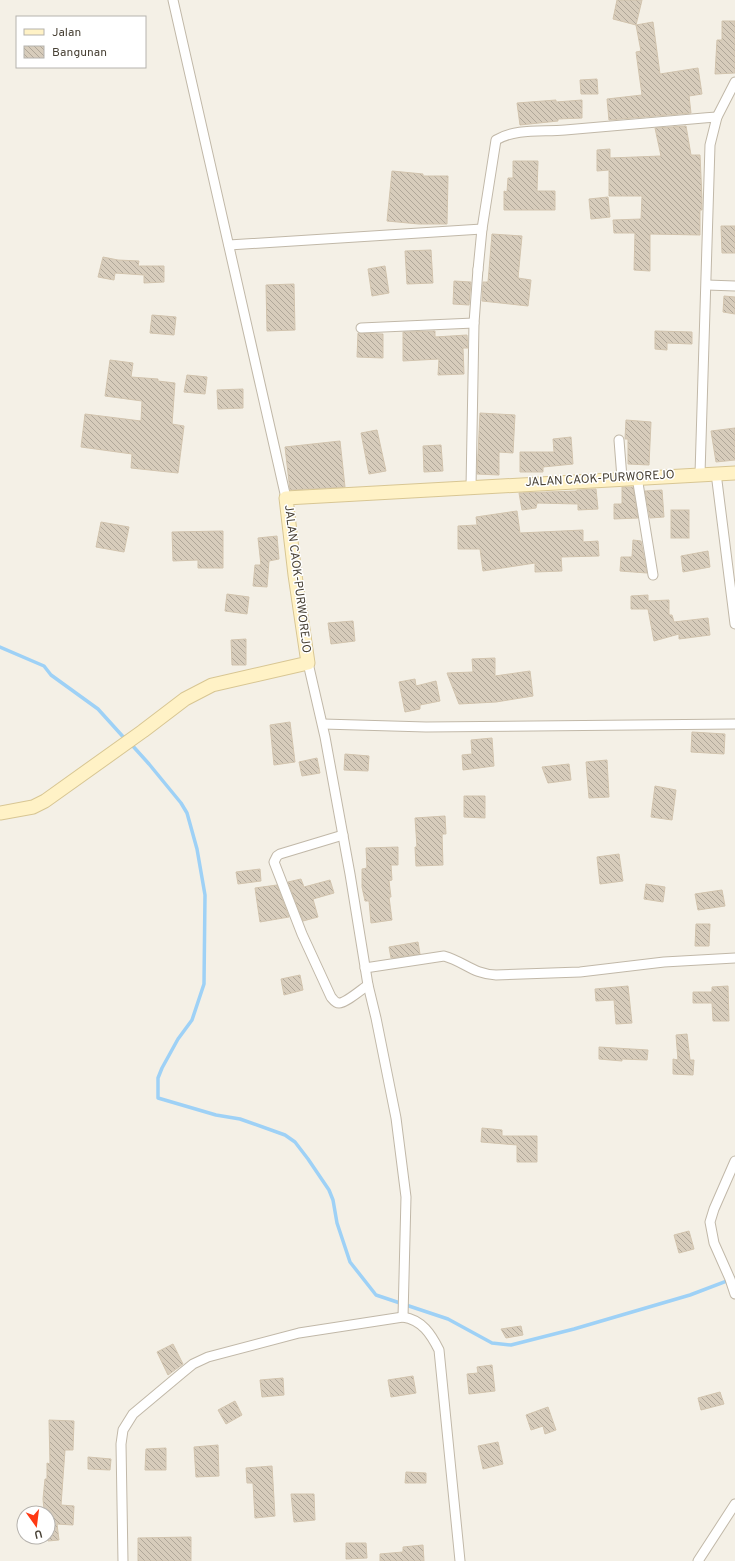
<svg xmlns="http://www.w3.org/2000/svg" width="735" height="1561" viewBox="0 0 735 1561" font-family="Overpass,sans-serif">
  <style>
    .lines { fill: none; stroke-linecap: round; stroke-linejoin: round }
    .stream { stroke: #9ed1f6; stroke-width: 3.5 }
    .building { fill: url(#building-back-hatch); stroke: #d2c4ae }
    .street-casing { stroke: #c1b8a8; stroke-width: 11 }
    .secondary-casing { stroke: #d8c693; stroke-width: 15 }
    .street { stroke: #fff; stroke-width: 9 }
    .secondary { stroke: #fff2c6; stroke-width: 13 }
    .labels { text-anchor: middle; dominant-baseline: central; stroke-width: 3; stroke-linejoin: round; paint-order: stroke }
    .street-label { font-size: 12px; fill: #484135; stroke: #fff }
  </style>
  <defs>
    <pattern id="building-back-hatch" width="6" height="6" patternUnits="userSpaceOnUse"><rect width="6" height="6" fill="#d7ccbb"/><path d="M-1 5l2 2M0 0l6 6M5-1l2 2" fill="none" stroke="#b0a799"/></pattern>
  </defs>
  <rect width="100%" height="100%" fill="#f4f0e6"/>
  <g class="lines">
    <!-- stream -->
    <g class="stream">
      <path d="M0 647 44 666 51 675 98 709 126 740"/>
      <path d="M131 744 149 764 181 803 187 813 197 849 205 895 204 984 192 1020 178 1039 162 1068 158 1078V1098L216 1115 240 1119 285 1135 295 1142 308 1159 329 1190 333 1200 337 1223 350 1262 376 1295 448 1319 492 1343 511 1345 574 1329 690 1295 735 1278"/>
    </g>
  </g>
  <!-- building -->
  <g class="building">
    <path d="M617 0H642L636 25 613 19Z"/>
    <path d="M722 21H735V73L715 74 717 40H722Z"/>
    <path d="M653 22 660 74 698 68 702 94 689 96 691 113 609 120 607 99 642 95 636 52 641 51 636 25Z"/>
    <path d="M597 79 598 94H581L580 80Z"/>
    <path d="M556 100V102L582 100V118L558 119V121L520 125 517 103Z"/>
    <path d="M686 126 691 155H700L702 199V210H700V235L650 234V271L634 270 635 233H614L613 220 641 219 642 196H609V170L597 171V150L610 149V158L661 156 655 128Z"/>
    <path d="M513 161H538L537 191H555V210H504V191L507 192 508 178H513Z"/>
    <path d="M392 171 423 174V176H448L447 224H419L387 221Z"/>
    <path d="M608 197 610 217 591 219 589 199Z"/>
    <path d="M721 226H735V253H722Z"/>
    <path d="M492 234 522 236 518 278 531 280 528 306 482 301 483 282H488Z"/>
    <path d="M431 250 433 283 407 284 405 251Z"/>
    <path d="M103 257 118 260 139 261 138 266H164V282L144 283V275L115 273 114 280 98 277Z"/>
    <path d="M385 266 389 293 372 296 368 269Z"/>
    <path d="M454 281 471 282 469 305 453 304Z"/>
    <path d="M294 284 295 330 267 331 266 285Z"/>
    <path d="M724 296 735 297V314L723 312Z"/>
    <path d="M152 315 176 317 174 335 150 333Z"/>
    <path d="M435 331V337L467 335 468 348H463L464 374 438 375 439 359 403 361V332Z"/>
    <path d="M655 331 692 332V344L667 343V350L655 349Z"/>
    <path d="M358 333 383 334V358L357 357Z"/>
    <path d="M110 360 133 363 131 377 158 379V381L175 383 172 424 184 426 178 473 131 468 132 454 81 447 85 414 141 421 142 401 105 396Z"/>
    <path d="M187 375 207 377 205 394 184 392Z"/>
    <path d="M243 389V408L218 409 217 390Z"/>
    <path d="M480 413 515 415 513 453 499 452V475L477 474Z"/>
    <path d="M626 420 651 422 649 465 628 464V439H625Z"/>
    <path d="M735 428V460L716 462 711 431Z"/>
    <path d="M377 430 386 471 369 474 361 433Z"/>
    <path d="M571 437 573 464 543 467V472H520V452H554L553 439Z"/>
    <path d="M340 441 345 487 290 490 285 447Z"/>
    <path d="M441 445 443 471 424 472 423 446Z"/>
    <path d="M622 487H633L638 518 614 519V504H622Z"/>
    <path d="M596 489 598 509 578 510V504L537 503 536 508 522 510 519 493 577 491V490Z"/>
    <path d="M662 490 664 517 650 518 645 491Z"/>
    <rect x="671" y="510" width="18" height="28"/>
    <path d="M517 511 520 533 583 530V542L598 541 599 556 561 557 562 571 535 572V563L483 571 480 549H458V526L477 525 476 517Z"/>
    <path d="M101 522 129 527 124 552 96 547Z"/>
    <path d="M223 531V568H198V560L173 561 172 532Z"/>
    <path d="M277 536 279 559 269 561 267 587 253 586 255 565H261L258 538Z"/>
    <path d="M633 540 641 541 647 573 620 571 621 557H632Z"/>
    <path d="M708 551 710 567 683 572 681 556Z"/>
    <path d="M227 594 249 597 247 614 225 611Z"/>
    <path d="M648 595V601L669 600V615H672L674 622 708 618 710 635 679 639V634L654 641 648 609H631V596Z"/>
    <path d="M353 621 355 641 331 644 328 623Z"/>
    <path d="M246 639V665H232L231 640Z"/>
    <path d="M495 658V676L530 671 533 696 496 702 459 704 447 673 473 672 472 659Z"/>
    <path d="M415 679 416 686 436 681 440 701 420 705V709L405 712 399 682Z"/>
    <path d="M290 722 295 762 274 765 270 725Z"/>
    <path d="M692 732 725 734 724 754 691 752Z"/>
    <path d="M492 738 494 766 463 770 462 755 472 754 471 740Z"/>
    <path d="M345 754 369 756 368 771 344 770Z"/>
    <path d="M317 758 320 773 302 776 299 762Z"/>
    <path d="M607 760 609 797 589 798 586 762Z"/>
    <path d="M569 764 571 780 548 783 542 767Z"/>
    <path d="M655 786 676 790 672 820 651 817Z"/>
    <path d="M464 796H485V818L464 817Z"/>
    <path d="M445 816 446 834H442L443 865 416 866 415 847H417L415 818Z"/>
    <path d="M398 847V865H391L392 880 389 881 391 897H389L392 920 371 923 369 901H365L362 887V869L367 868 366 848Z"/>
    <path d="M619 854 623 881 600 884 597 857Z"/>
    <path d="M260 869 261 881 238 884 236 872Z"/>
    <path d="M301 879 304 887 330 880 334 893 313 899 318 917 303 921 288 882Z"/>
    <path d="M646 884 665 887 663 902 644 899Z"/>
    <path d="M277 885 289 917 260 922 255 888Z"/>
    <path d="M722 890 725 906 698 910 695 894Z"/>
    <path d="M696 924H710L709 946H695Z"/>
    <path d="M418 942 420 954 391 958 389 947Z"/>
    <path d="M300 975 303 990 284 995 281 979Z"/>
    <path d="M628 986 632 1023 616 1024 614 1000 596 1001 595 989Z"/>
    <path d="M728 986 729 1021H713L712 1003H693V992H712V987Z"/>
    <path d="M687 1034 690 1060H694L693 1075 673 1074V1059L678 1060 676 1035Z"/>
    <path d="M599 1047 648 1050 647 1060 622 1059V1061L599 1059Z"/>
    <path d="M482 1128 502 1130V1136H537V1162H517V1145L481 1142Z"/>
    <path d="M689 1231 694 1249 679 1253 674 1235Z"/>
    <path d="M521 1326 523 1335 506 1338 501 1329Z"/>
    <path d="M173 1344 183 1364 168 1375 157 1352Z"/>
    <path d="M492 1365 495 1391 469 1394 467 1374 478 1373 477 1367Z"/>
    <path d="M413 1376 416 1393 391 1397 388 1380Z"/>
    <path d="M283 1378 284 1395 262 1397 260 1380Z"/>
    <path d="M720 1392 724 1404 701 1410 698 1398Z"/>
    <path d="M235 1401 242 1415 226 1424 218 1410Z"/>
    <path d="M548 1407 556 1430 545 1434 543 1426 531 1430 526 1415Z"/>
    <path d="M49 1420 74 1421 73 1450H65L61 1505 74 1506 73 1525 57 1524 59 1540 48 1541V1510H44L43 1499 45 1479H47V1463L50 1464Z"/>
    <path d="M498 1442 503 1464 483 1469 478 1446Z"/>
    <path d="M218 1445 219 1476 196 1477 194 1447Z"/>
    <path d="M166 1448V1470H145L146 1449Z"/>
    <path d="M88 1457 111 1459 110 1470 88 1469Z"/>
    <path d="M272 1466 275 1516 255 1518 253 1483H247L246 1468Z"/>
    <path d="M406 1472 426 1473V1483H405Z"/>
    <path d="M291 1494H314L315 1520 294 1522Z"/>
    <path d="M191 1537V1561H138V1538Z"/>
    <path d="M346 1543H366L367 1558 346 1559Z"/>
    <path d="M423 1545 424 1561H380V1554L403 1552V1547Z"/>
  </g>
  <g class="lines">
    <!-- street casing -->
    <g class="street-casing">
      <g id="street">
        <path d="M173 0 286 498"/>
        <path d="M229 245 482 229"/>
        <path d="M478 270 482 229 496 140C516 128 542 132 565 130 615 126 666 121 717 117"/>
        <path d="M707 285 735 286"/>
        <path d="M361 328 474 323"/>
        <path d="M619 440 622 478"/>
        <path d="M716 473 735 624"/>
        <path d="M700 474 710 145 717 117 735 82"/>
        <path d="M637 477 653 575"/>
        <path d="M471 487 474 323 478 269"/>
        <path d="M308 663 325 737 350 874 368 985 376 1018 396 1118 406 1197 403 1317"/>
        <path d="M323 724 426 727 735 724"/>
        <path d="M343 835 280 854 277 856 274 862 302 934 331 997C333 999 335 1003 339 1003 346 1003 362 989 368 985"/>
        <path d="M365 968 444 956C465 962 473 974 496 975L580 972 664 962 735 958"/>
        <path d="M735 1161 714 1209 710 1222 714 1243 730 1279 735 1294"/>
        <path d="M123 1561 121 1444 123 1430 133 1414 182 1373 193 1364 208 1357 299 1333 403 1317C422 1320 431 1334 439 1350L460 1561"/>
        <path d="M698 1561 735 1504"/>
      </g>
    </g>
    <!-- secondary casing -->
    <g class="secondary-casing">
      <path id="secondary" d="M0 813 33 807 45 801 143 731 185 699 212 685 308 663 295 575 286 498 735 473"/>
    </g>
    <!-- street -->
    <use href="#street" class="street"/>
    <!-- secondary -->
    <use href="#secondary" class="secondary"/>
  </g>
  <g class="labels">
    <!-- street labels -->
    <g class="street-label">
      <text transform="translate(600 479) rotate(-3)">JALAN CAOK-PURWOREJO</text>
      <text transform="translate(297 579) rotate(83)">JALAN CAOK-PURWOREJO</text>
    </g>
  </g>
  <!-- legend -->
  <rect x="16" y="16" width="130" height="52" fill="#ffffff" stroke="#b6b3ae"/>
  <rect x="24" y="29" width="20" height="6" fill="#fff2c6" stroke="#b6b3ae"/>
  <text x="52" y="36" font-size="12" fill="#484135">Jalan</text>
  <rect x="24" y="46" width="20" height="12" fill="url(#building-back-hatch)" stroke="#b6b3ae"/>
  <text x="52" y="56" font-size="12" fill="#484135">Bangunan</text>
  <!-- north arrow -->
  <g transform="translate(36 1525) rotate(166)"><circle r="19" fill="#ffffff" stroke="#b6b3ae"/>
  <path d="M0-3L7 15L0 10L-7 15Z" fill="#ff3913"/>
  <text y="-6" font-size="11" font-weight="bold" text-anchor="middle" fill="#484135">U</text>
  </g>
</svg>
